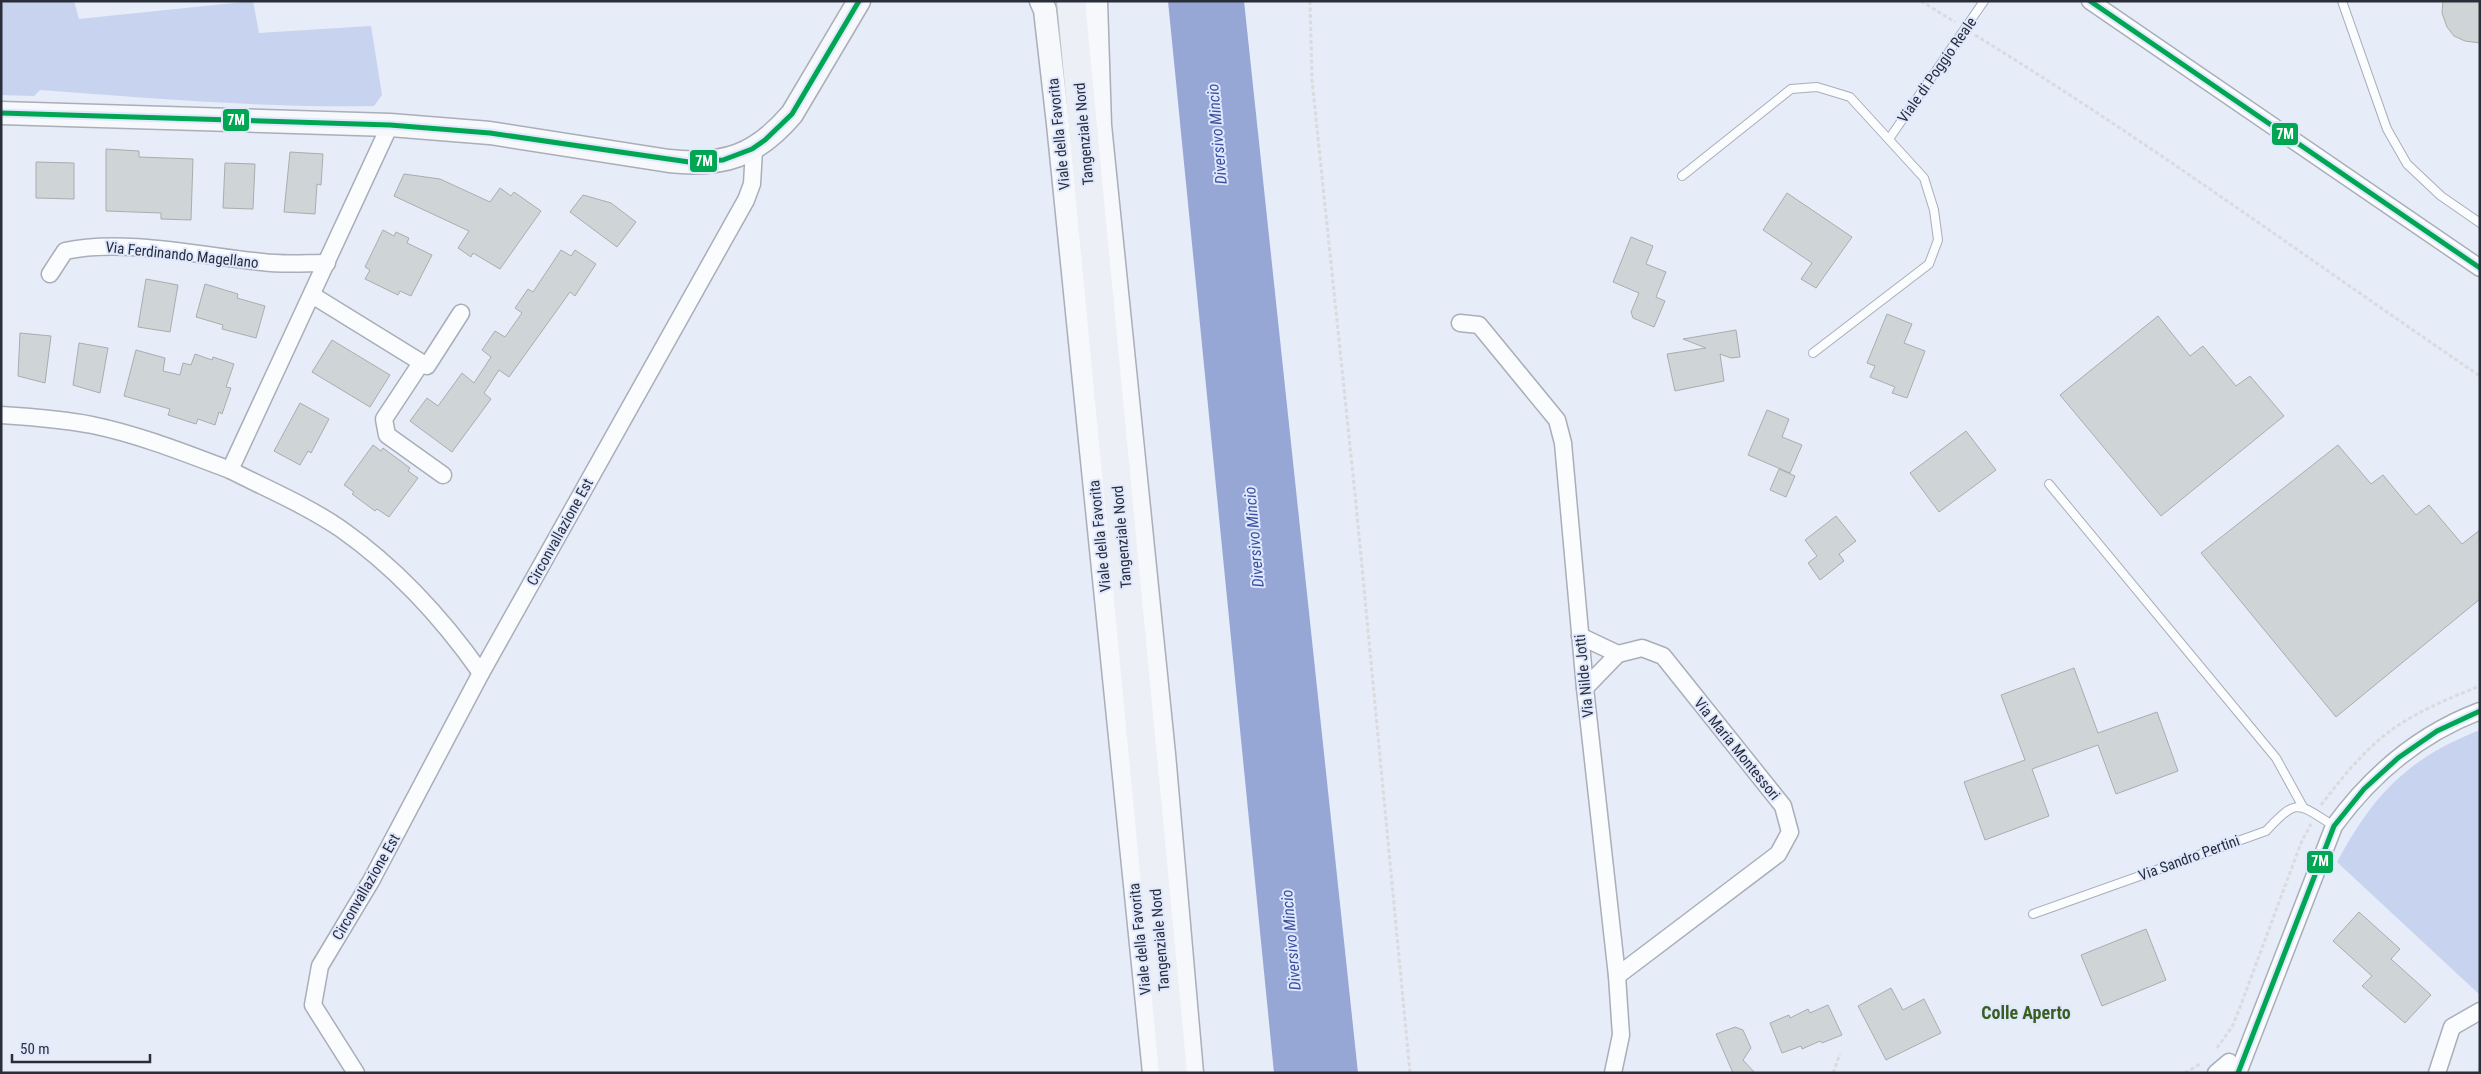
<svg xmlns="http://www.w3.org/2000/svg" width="2481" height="1074" viewBox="0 0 2481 1074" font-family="'Roboto Condensed',sans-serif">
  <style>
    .green { fill: #c7d3ef }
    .water { fill: #96a7d6 }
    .building { fill: #cfd5d6; stroke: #a8aeae }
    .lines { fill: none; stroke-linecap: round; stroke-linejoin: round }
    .lane-casing { stroke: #a9aeb8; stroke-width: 10 }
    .street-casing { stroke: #a9aeb8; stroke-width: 19 }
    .secondary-casing { stroke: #a9aeb8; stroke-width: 25 }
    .highway-casing { stroke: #bbc0cb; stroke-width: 30 }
    .path { stroke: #d9dbdf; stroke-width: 3; stroke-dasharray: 4 2.5; stroke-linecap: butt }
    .lane { stroke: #fbfcfe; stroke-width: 8 }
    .street { stroke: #fbfcfe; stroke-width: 16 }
    .secondary { stroke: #f6f8fb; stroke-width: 22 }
    .highway { stroke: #eceff5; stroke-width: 28 }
    .bus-1-casing { stroke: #dfe8ff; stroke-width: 9 }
    .bus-1 { stroke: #00a651; stroke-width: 5 }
    .labels { text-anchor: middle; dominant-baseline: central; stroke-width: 4; stroke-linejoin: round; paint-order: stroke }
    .street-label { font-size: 15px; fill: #292e38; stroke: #dfe8ff }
    .water-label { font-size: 16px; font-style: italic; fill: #3b509d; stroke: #dfe8ff }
    .quarter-label { font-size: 18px; font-weight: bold; fill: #395e20; stroke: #dfe8ff }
    .line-badge { stroke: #dfe8ff; stroke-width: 2 }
    .badge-label { font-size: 14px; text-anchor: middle; font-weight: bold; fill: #fff }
  </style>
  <rect width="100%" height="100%" fill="#e6ecf8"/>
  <!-- green -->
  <g class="green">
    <path d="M1 1H74L79 19 253 1 259 33 371 26 382 95 374 106C262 108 151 98 40 90L34 96 1 95Z"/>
    <path d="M2480 730V995L2337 862C2373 795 2408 758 2480 730Z"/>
  </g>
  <!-- water -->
  <path class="water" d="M1168 1H1244L1358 1073H1274Z"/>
  <!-- building -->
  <g class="building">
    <path d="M2443 1H2480V43L2465 41 2454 36 2447 27 2442 13Z"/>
    <path d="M106 149 139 151V157L193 159 191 220 161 219V213L106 211Z"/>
    <path d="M290 152 323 154 321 185 317 184 315 214 284 212Z"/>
    <path d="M36 162 74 163V199L36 198Z"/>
    <path d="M225 163 255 164 253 209 223 208Z"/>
    <path d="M404 174 440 179 490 202 500 188 511 196 514 192 541 211 500 269 473 253 471 257 458 248 469 231 394 196Z"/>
    <path d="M1787 193 1852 237 1816 288 1801 279 1812 263 1763 230Z"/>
    <path d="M583 195 611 203 636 222 617 247 570 212Z"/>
    <path d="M383 230 394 236 396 232 409 238 407 243 432 255 411 296 400 291 398 295 365 279 370 270 365 267Z"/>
    <path d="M1631 237 1653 246 1646 264 1666 272 1656 297 1665 301 1654 327 1633 318 1631 312 1639 293 1613 282Z"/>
    <path d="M561 250 571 256 575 250 596 264 575 296 570 292 509 377 499 370 484 393 491 399 452 452 410 421 427 398 438 406 462 373 474 383 491 357 482 350 495 331 505 337 522 313 515 308 528 289 533 292Z"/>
    <path d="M146 279 178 285 170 332 138 327Z"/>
    <path d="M205 284 238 294 237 298 265 306 256 338 222 329 223 325 196 317Z"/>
    <path d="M1887 314 1912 324 1904 343 1925 351 1907 398 1892 393 1895 387 1870 377 1875 366 1867 363Z"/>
    <path d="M2158 316 2190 356 2203 346 2236 386 2250 376 2284 416 2161 516 2060 395Z"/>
    <path d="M1736 330 1740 357 1731 358 1720 354 1724 381 1675 391 1667 354 1706 348 1683 339Z"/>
    <path d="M20 333 51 336 45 383 18 376Z"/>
    <path d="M332 340 390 375 370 407 312 372Z"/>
    <path d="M79 343 108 348 100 393 73 385Z"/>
    <path d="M136 350 165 358 163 371 180 375 183 363 191 365 195 354 212 360 213 357 234 364 226 387 231 388 222 414 219 412 215 425 198 419 196 424 168 415 170 409 124 396Z"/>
    <path d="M300 403 329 419 311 453 308 451 300 465 274 451Z"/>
    <path d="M1767 410 1789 419 1782 437 1802 445 1790 473 1748 455Z"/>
    <path d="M1966 431 1996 470 1939 512 1910 473Z"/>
    <path d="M373 445 381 451 383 448 410 468 408 471 418 478 389 517 377 509 375 511 352 494 354 492 344 485Z"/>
    <path d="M2338 445 2371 484 2383 475 2416 515 2429 505 2462 544 2480 530V599L2336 717 2201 553Z"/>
    <path d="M1779 469 1795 476 1786 497 1770 490Z"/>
    <path d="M1836 516 1856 541 1839 554 1844 561 1820 580 1808 563 1817 556 1805 540Z"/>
    <path d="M2074 668 2098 733 2157 712 2178 771 2116 794 2098 745 2032 769 2049 816 1985 840 1964 782 2025 760 2001 695Z"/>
    <path d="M2359 912 2400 949 2391 959 2431 995 2405 1023 2362 986 2372 976 2333 941Z"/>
    <path d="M2146 929 2166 980 2102 1006 2081 955Z"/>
    <path d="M1891 988 1903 1010 1924 999 1941 1033 1886 1060 1858 1006Z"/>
    <path d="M1828 1005 1842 1035 1822 1043 1820 1041 1802 1049 1801 1046 1782 1053 1770 1023 1789 1015 1790 1018 1808 1009 1810 1013Z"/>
    <path d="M1735 1027 1743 1030 1751 1048 1743 1060 1755 1073H1733L1716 1034Z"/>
  </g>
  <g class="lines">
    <!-- lane casing -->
    <g class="lane-casing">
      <g id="lane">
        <path d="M2342 1 2387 129 2407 164 2441 196 2480 223"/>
        <path d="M1889 139 1984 1"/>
        <path d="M1682 176 1791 89 1817 87 1850 97 1924 178 1934 210 1938 240 1929 264 1813 353"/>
        <path d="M2049 484 2276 758 2303 807"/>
        <path d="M2033 914 2266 831C2298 797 2297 803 2334 826"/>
      </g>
    </g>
    <!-- street casing -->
    <g class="street-casing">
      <g id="street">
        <path d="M2090 1 2480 268"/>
        <path d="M50 274 65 251C122 238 203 256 262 262 283 265 305 263 327 263"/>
        <path d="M312 295 427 366 461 313"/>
        <path d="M1460 323 1479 325 1557 420 1563 443 1585 688 1617 976 1621 1035 1613 1073"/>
        <path d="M421 363 384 419 387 435 443 475"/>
        <path d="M1 415C32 417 62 419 92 425 140 435 185 453 230 470L390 125"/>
        <path d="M230 470C267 489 306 505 341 529 395 567 443 619 481 673"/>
        <path d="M1580 636 1618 654 1642 648 1663 656 1783 806 1790 832 1778 854 1617 976"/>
        <path d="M1585 688 1618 654"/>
        <path d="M356 1073 313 1005 320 966 371 881 481 673 746 200 752 184 754 149"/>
        <path d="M2216 1073 2229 1062"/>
        <path d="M2238 1073 2334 826C2372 774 2419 734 2480 711"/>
        <path d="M2437 1073 2452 1027 2480 1011"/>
      </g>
    </g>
    <!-- secondary casing -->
    <g class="secondary-casing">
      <g id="secondary">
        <path d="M1041 1 1045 10 1058 124 1154 1073"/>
        <path d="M1096 1 1100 125 1164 754 1192 1073"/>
        <path d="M1 113 390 125 490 133 669 161C724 167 756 156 792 114L859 1"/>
      </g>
    </g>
    <!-- highway casing -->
    <g class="highway-casing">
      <path id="highway" d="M1071 1 1173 1073"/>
    </g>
    <!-- path -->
    <g class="path">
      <path d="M1310 1 1312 80 1356 504 1410 1073"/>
      <path d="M1921 1 1955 22"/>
      <path d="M1975 35C2148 141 2312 262 2480 376"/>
      <path d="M2321 805C2341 779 2363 751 2390 731 2416 712 2449 698 2480 686"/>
      <path d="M2217 1048 2232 1027 2239 1010 2301 843 2311 824"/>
      <path d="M1833 1073 1840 1054"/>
      <path d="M2185 1073 2200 1064"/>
    </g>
    <!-- lane -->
    <use href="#lane" class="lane"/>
    <!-- street -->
    <use href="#street" class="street"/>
    <!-- secondary -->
    <use href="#secondary" class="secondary"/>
    <!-- highway -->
    <use href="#highway" class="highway"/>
    <!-- bus-1 casing -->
    <g class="bus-1-casing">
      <g id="bus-1">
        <path d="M2090 1 2480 268"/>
        <path d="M1 113 390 125 490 133 689 162 723 160 752 149 765 140 792 114 859 1"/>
        <path d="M2238 1073 2334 826 2364 789 2398 758 2437 731 2480 711"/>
      </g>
    </g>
    <!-- bus-1 -->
    <use href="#bus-1" class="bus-1"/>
  </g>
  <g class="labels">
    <!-- street labels -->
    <g class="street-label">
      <text transform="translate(1937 70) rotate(-55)">Viale di Poggio Reale</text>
      <text transform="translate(1059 134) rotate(-96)">Viale della Favorita</text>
      <text transform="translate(1084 134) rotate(-95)">Tangenziale Nord</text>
      <text transform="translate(182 255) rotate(6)">Via Ferdinando Magellano</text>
      <text transform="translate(560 532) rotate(-61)">Circonvallazione Est</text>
      <text transform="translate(1100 536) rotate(-96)">Viale della Favorita</text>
      <text transform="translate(1122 537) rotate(-95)">Tangenziale Nord</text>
      <text transform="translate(1584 676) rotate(-96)">Via Nilde Jotti</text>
      <text transform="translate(1737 749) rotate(51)">Via Maria Montessori</text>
      <text transform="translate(2189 858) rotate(-20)">Via Sandro Pertini</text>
      <text transform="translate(366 887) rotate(-60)">Circonvallazione Est</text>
      <text transform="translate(1140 939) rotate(-96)">Viale della Favorita</text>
      <text transform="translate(1160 940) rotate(-95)">Tangenziale Nord</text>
    </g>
    <!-- water labels -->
    <g class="water-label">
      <text transform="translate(1217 134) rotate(-95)">Diversivo Mincio</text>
      <text transform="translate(1254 537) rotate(-95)">Diversivo Mincio</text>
      <text transform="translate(1291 940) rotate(-95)">Diversivo Mincio</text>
    </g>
    <!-- quarter labels -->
    <g class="quarter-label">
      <text x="2026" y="1012">Colle Aperto</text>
    </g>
  </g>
  <g class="line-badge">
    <rect x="222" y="108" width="28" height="24" rx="5" fill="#00a651"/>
    <rect x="2271" y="122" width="28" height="24" rx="5" fill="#00a651"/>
    <rect x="689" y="149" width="29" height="24" rx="5" fill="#00a651"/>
    <rect x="2306" y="850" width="28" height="24" rx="5" fill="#00a651"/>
  </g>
  <g class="badge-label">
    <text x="236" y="125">7M</text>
    <text x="2285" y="139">7M</text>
    <text x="704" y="166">7M</text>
    <text x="2320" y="866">7M</text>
  </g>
  <!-- border -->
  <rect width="2481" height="1074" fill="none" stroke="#292e38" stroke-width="5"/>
  <!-- scale -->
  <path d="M12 1054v8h138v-8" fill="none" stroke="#292e38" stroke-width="2.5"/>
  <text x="20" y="1054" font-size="15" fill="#292e38" stroke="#dfe8ff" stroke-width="4" paint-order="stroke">50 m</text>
</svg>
